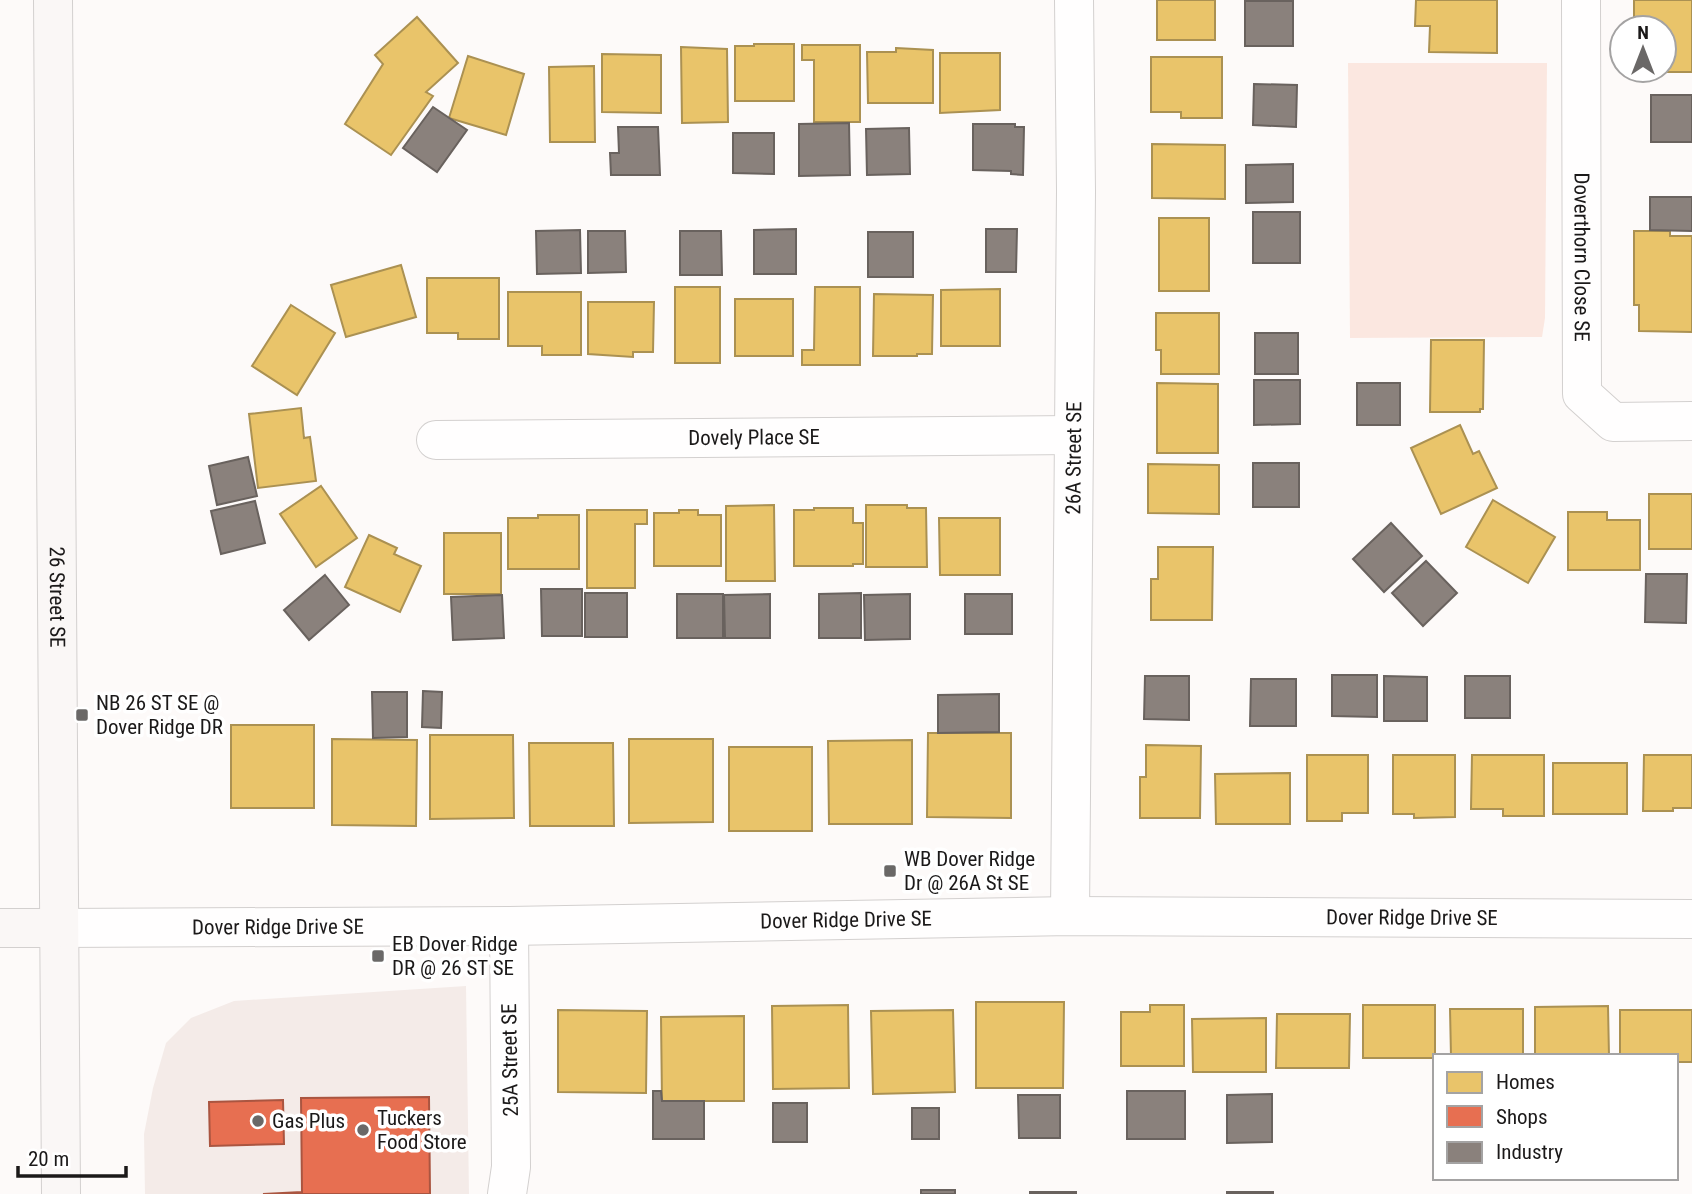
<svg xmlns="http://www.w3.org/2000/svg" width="1692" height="1194" viewBox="0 0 1692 1194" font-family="'Roboto Condensed',sans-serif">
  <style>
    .built { fill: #f4ebe8 }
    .green { fill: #fbe7e0 }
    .homes { fill: #e9c46a; stroke: #ab9152; stroke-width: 2 }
    .shops { fill: #e76f51; stroke: #aa5540; stroke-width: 2 }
    .industry { fill: #8a817c; stroke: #69625e; stroke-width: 2 }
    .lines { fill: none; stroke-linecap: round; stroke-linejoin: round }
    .street-casing { stroke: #d3d0cf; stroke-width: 40 }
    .secondary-casing { stroke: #d3d0cf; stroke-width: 40 }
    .street { stroke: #fffefe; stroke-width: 38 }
    .secondary { stroke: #faf7f6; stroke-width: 38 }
    .poi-dot { fill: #6a6867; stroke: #fff; stroke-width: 2.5 }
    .labels { text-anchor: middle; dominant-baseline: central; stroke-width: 7; stroke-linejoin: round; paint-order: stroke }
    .street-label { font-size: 21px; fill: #1b1919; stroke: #fff }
    .poi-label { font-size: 21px; fill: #1b1919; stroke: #fff; text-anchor: start }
  </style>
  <rect width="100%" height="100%" fill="#fdfaf9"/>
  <!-- built -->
  <path class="built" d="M466 986 469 1194H145L144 1134 153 1088 166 1043 191 1018 234 1001Z"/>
  <!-- green -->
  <path class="green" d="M1348 63H1547L1545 318 1542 337 1350 338Z"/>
  <!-- homes -->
  <g class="homes">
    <rect x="1157" y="0" width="58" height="40"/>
    <path d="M1416 0H1497V53L1429 52 1430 26H1415Z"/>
    <path d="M1634 0H1692V72H1641V70H1664V28H1634Z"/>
    <path d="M417 17 458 63 426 92 433 96 391 155 345 124 383 64 375 55Z"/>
    <path d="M754 44H794V101H735V46H754Z"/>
    <path d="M802 45H860V122H814V60H802Z"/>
    <path d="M681 47 727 49 728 122 682 123Z"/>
    <path d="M896 48 933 50V103H868L867 52H896Z"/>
    <path d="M940 53H1000V110L940 113Z"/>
    <path d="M602 54 661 55V113L602 112Z"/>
    <path d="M468 56 524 74 506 135 449 118Z"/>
    <path d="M1151 57H1222V118H1181V112H1151Z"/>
    <path d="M594 66 595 142H550L549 67Z"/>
    <path d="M1152 144 1225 145V199L1152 198Z"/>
    <rect x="1159" y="218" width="50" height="73"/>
    <path d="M1634 231H1670V236H1692V332L1639 331V305H1634Z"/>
    <path d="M401 265 416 317 346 337 331 285Z"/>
    <path d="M427 278H499V339H458V333H427Z"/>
    <rect x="675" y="287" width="45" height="76"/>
    <path d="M815 287H860V365H802V350H814Z"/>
    <path d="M1000 289V346H941V290Z"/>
    <path d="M508 292H581V355H542V346H508Z"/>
    <path d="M874 294 933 295 932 354H917V356H873Z"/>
    <rect x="735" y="299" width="58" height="57"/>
    <path d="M588 302H654L653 352H633V357L588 354Z"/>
    <path d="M291 305 335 333 297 395 252 366Z"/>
    <path d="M1156 313H1219V374H1161V350H1156Z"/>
    <path d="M1431 340H1484L1483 409H1480V412H1430Z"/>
    <path d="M1157 383 1218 384V453H1157Z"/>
    <path d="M301 408 304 438 310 437 316 481 258 488 249 414Z"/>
    <path d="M1460 425 1473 454 1479 451 1497 488 1441 514 1411 448Z"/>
    <path d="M1148 464 1219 465V514L1148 513Z"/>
    <path d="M321 486 357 538 316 567 280 514Z"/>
    <rect x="1649" y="494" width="43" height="55"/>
    <path d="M1493 500 1555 537 1528 583 1466 547Z"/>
    <path d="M774 505 775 581H726V506Z"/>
    <path d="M866 505H907V508H926L927 567H866Z"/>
    <path d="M814 508H853V523H863V564H853V566H794V510H814Z"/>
    <path d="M587 510H647V524H635V588H587Z"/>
    <path d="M679 510H698V515H721V566H654V513H679Z"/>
    <path d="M1568 512H1607V520H1640V570H1568Z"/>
    <path d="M538 515H579V569H508V518H538Z"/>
    <path d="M939 518H1000V575H940Z"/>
    <rect x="444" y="533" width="57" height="61"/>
    <path d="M369 535 397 548 394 554 421 566 400 612 345 587Z"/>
    <path d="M1158 547H1213L1212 620H1151V579H1158Z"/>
    <rect x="231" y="725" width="83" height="83"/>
    <path d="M928 733H1011V818L927 817Z"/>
    <path d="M430 735H513L514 818 430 819Z"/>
    <path d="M332 739 417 740 416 826 332 825Z"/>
    <path d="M629 739H713V822L629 823Z"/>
    <path d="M912 740V824H829L828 741Z"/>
    <path d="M529 743H613L614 826H530Z"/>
    <path d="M1146 745 1201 746 1200 818H1140V777H1146Z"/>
    <rect x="729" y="747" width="83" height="84"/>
    <path d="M1307 755H1368V813H1342V821H1307Z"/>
    <path d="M1393 755H1455V817L1414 818V814H1393Z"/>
    <path d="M1472 755H1544V816H1503V809H1471Z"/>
    <path d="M1644 755H1692V808H1673V811H1643Z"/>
    <rect x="1553" y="763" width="74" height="51"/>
    <path d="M1290 773V824H1216L1215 774Z"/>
    <path d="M976 1002H1064L1063 1088H976Z"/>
    <path d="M848 1005 849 1088 773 1089 772 1006Z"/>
    <path d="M1150 1005H1184V1066H1121V1012H1150Z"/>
    <rect x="1363" y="1005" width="72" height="53"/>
    <path d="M1608 1006 1609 1056H1535V1007Z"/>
    <path d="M1450 1009H1523V1056H1451Z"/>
    <path d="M558 1010 647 1011 646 1093 558 1092Z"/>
    <path d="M953 1010 955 1092 873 1094 871 1011Z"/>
    <path d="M1620 1010H1692V1062H1676V1056H1620Z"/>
    <path d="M1277 1014H1350L1349 1068H1276Z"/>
    <path d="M744 1016V1101H662L661 1017Z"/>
    <path d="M1266 1018V1072H1193L1192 1019Z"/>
  </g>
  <!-- shops -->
  <g class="shops">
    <path d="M429 1097 430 1194H263L302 1192 301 1098Z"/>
    <path d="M283 1100 284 1144 210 1146 209 1102Z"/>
  </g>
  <!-- industry -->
  <g class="industry">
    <rect x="1245" y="1" width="48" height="45"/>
    <path d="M1254 84 1297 85 1296 127 1253 125Z"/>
    <rect x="1651" y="95" width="41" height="47"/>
    <path d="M433 107 467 130 437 172 403 148Z"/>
    <path d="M849 123 850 175 799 176V124Z"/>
    <path d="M973 124H1015V127H1024L1023 175 1011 174V171L973 170Z"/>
    <path d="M618 127H658L660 175H611L610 153H619Z"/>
    <path d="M909 128 910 174 867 175 866 129Z"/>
    <path d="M733 133H774V174L733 173Z"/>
    <path d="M1293 164V202L1246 203V165Z"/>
    <path d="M1650 197H1692V231L1650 230Z"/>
    <rect x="1253" y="212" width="47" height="51"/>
    <path d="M796 229V274H754V230Z"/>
    <path d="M986 229H1017L1016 272H986Z"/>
    <path d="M580 230 581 273 537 274 536 231Z"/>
    <path d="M588 231H625L626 272 588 273Z"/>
    <path d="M680 231H721L722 275H680Z"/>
    <rect x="868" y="232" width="45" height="45"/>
    <rect x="1255" y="333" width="43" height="41"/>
    <path d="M1254 380H1300V424L1254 425Z"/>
    <rect x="1357" y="383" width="43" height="42"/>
    <path d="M248 457 257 496 217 505 209 466Z"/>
    <rect x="1253" y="463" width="46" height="44"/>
    <path d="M255 501 265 543 221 554 211 511Z"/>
    <path d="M1391 523 1422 556 1384 592 1353 559Z"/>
    <path d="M1426 561 1457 593 1423 626 1392 593Z"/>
    <path d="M1646 574H1687L1686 623 1645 622Z"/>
    <path d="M325 575 349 605 309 640 284 610Z"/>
    <path d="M541 589H582V636H542Z"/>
    <rect x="585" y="593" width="42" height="44"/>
    <path d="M861 593V638H819V594Z"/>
    <rect x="677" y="594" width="46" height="44"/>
    <path d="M770 594V638H725L724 595Z"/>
    <path d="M910 594V639L865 640 864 595Z"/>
    <rect x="965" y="594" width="47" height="40"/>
    <path d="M502 595 504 638 453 640 451 597Z"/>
    <path d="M1332 675H1377V717L1332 716Z"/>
    <path d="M1145 676H1189V720L1144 719Z"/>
    <path d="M1384 676 1427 677V721H1384Z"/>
    <rect x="1465" y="676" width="45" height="42"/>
    <path d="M1251 679H1296V726H1250Z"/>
    <path d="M423 691 442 692 441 728 422 727Z"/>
    <path d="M372 692H407V737L373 738Z"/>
    <path d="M999 694V732L938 733V695Z"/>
    <path d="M653 1091H661L662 1101H704V1139H653Z"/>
    <rect x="1127" y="1091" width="58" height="48"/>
    <path d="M1272 1094V1142L1227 1143V1095Z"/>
    <path d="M1018 1095H1060V1138H1019Z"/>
    <rect x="773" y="1103" width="34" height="39"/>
    <rect x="912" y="1108" width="27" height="31"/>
    <rect x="921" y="1190" width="34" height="4"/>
    <rect x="1030" y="1192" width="46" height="2"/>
    <rect x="1227" y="1192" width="46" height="2"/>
  </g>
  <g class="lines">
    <!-- street casing -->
    <g class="street-casing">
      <g id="street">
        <path id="s1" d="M1581 0 1582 394 1613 422 1692 421"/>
        <path id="s2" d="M436 440 1074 435"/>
        <path id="s3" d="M1070 916 1076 191 1074 0"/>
        <path id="s4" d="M58 928 509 926 1070 916 1692 919"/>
        <path d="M507 1194 511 1167 509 926"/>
      </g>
    </g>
    <!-- secondary casing -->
    <g class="secondary-casing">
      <g id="secondary">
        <path id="s5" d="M53 0 61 1194"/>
        <path d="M0 928H58"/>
      </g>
    </g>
    <!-- street -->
    <use href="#street" class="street"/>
    <!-- secondary -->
    <use href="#secondary" class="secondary"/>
  </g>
  <!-- markers -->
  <g class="poi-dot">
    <rect x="75" y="708" width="14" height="14" rx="3.5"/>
    <rect x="883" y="864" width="14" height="14" rx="3.5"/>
    <rect x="371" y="949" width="14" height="14" rx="3.5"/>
    <circle cx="258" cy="1121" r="7"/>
    <circle cx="363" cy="1130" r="7"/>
  </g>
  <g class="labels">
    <!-- street labels -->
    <g class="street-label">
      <text stroke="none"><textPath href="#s1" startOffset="257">Doverthorn Close SE</textPath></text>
      <text stroke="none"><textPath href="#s2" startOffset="318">Dovely Place SE</textPath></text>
      <text stroke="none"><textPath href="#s3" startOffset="458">26A Street SE</textPath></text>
      <text stroke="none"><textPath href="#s5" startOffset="597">26 Street SE</textPath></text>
      <text stroke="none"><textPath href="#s4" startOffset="1354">Dover Ridge Drive SE</textPath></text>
      <text stroke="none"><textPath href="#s4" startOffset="788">Dover Ridge Drive SE</textPath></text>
      <text stroke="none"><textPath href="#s4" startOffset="220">Dover Ridge Drive SE</textPath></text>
      <text transform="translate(510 1060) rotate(-91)">25A Street SE</text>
    </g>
    <!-- poi labels -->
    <g class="poi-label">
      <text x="96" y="703">NB 26 ST SE @<tspan x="96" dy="24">Dover Ridge DR</tspan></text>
      <text x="904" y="859">WB Dover Ridge<tspan x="904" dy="24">Dr @ 26A St SE</tspan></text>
      <text x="392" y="944">EB Dover Ridge<tspan x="392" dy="24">DR @ 26 ST SE</tspan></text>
      <text x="377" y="1118">Tuckers<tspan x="377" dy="24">Food Store</tspan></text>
      <text x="272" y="1121">Gas Plus</text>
    </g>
  </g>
  <!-- legend -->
  <rect x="1433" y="1054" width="245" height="126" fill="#ffffff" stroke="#a4a3a3" stroke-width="2"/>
  <rect x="1447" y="1072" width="35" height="21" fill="#e9c46a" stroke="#a4a3a3" stroke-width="2"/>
  <text x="1496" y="1089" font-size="21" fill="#1b1919">Homes</text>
  <rect x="1447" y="1106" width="35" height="21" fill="#e76f51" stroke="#a4a3a3" stroke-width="2"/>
  <text x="1496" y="1124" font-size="21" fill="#1b1919">Shops</text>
  <rect x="1447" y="1142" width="35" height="21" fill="#8a817c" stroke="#a4a3a3" stroke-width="2"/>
  <text x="1496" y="1159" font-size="21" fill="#1b1919">Industry</text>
  <!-- north arrow -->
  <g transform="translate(1643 49)"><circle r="33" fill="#ffffff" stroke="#a4a3a3" stroke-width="2"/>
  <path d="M0-5L12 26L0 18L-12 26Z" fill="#6a6867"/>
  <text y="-10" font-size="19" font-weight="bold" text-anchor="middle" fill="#1b1919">N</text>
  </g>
  <!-- scale -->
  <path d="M18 1166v10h108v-10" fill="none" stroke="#1b1919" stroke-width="3.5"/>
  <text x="28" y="1166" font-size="21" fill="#1b1919" stroke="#ffffff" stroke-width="5" paint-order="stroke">20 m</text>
</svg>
